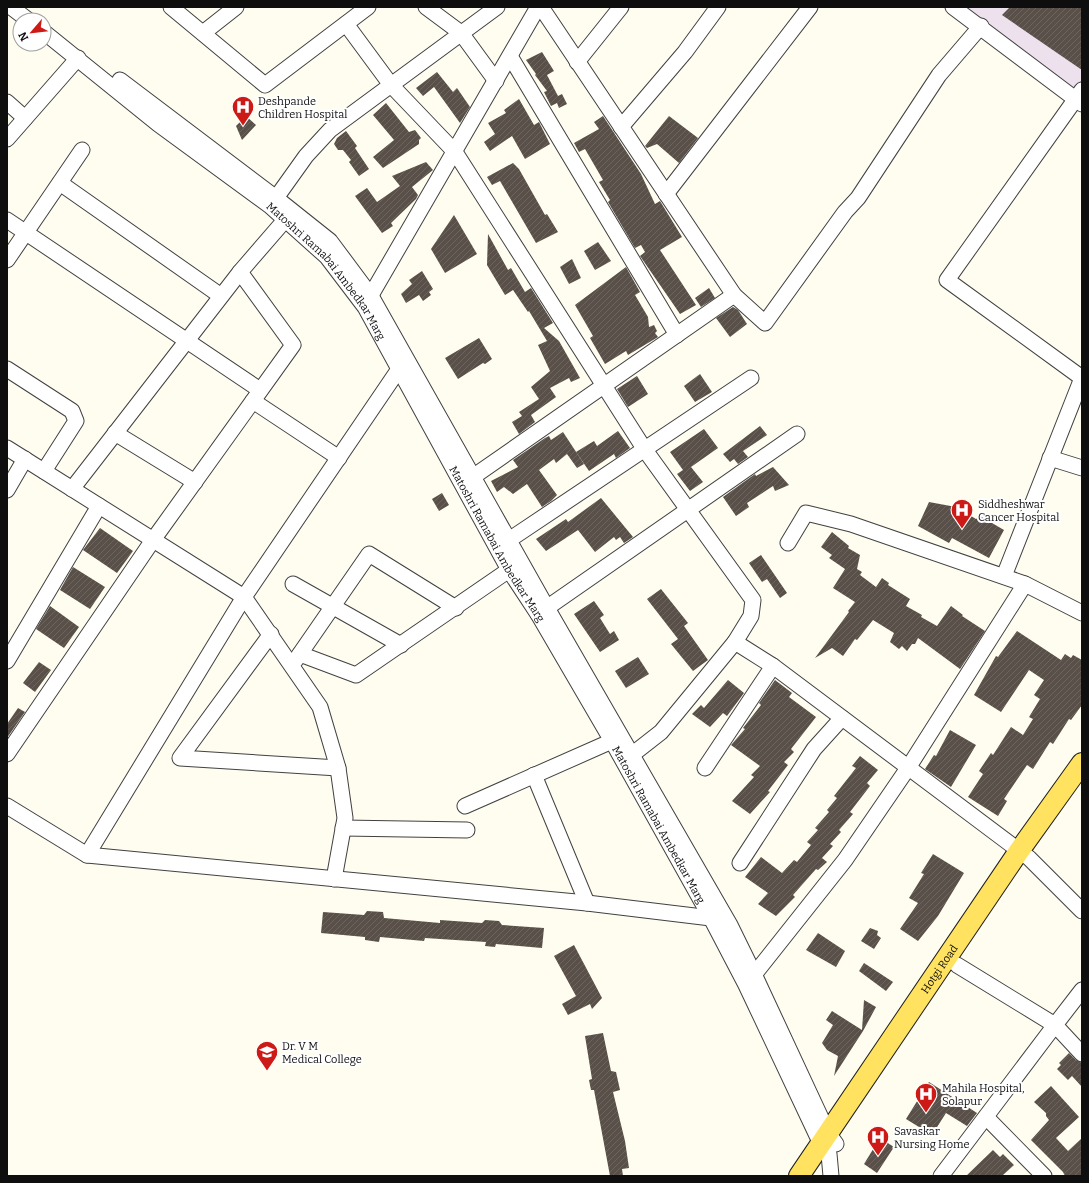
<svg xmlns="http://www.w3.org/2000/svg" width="1089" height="1183" viewBox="0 0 1089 1183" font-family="Bitter,serif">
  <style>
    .industrial { fill: #ede1ee }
    .building { fill: url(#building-hatch) }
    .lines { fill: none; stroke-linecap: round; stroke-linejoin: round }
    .minor-casing { stroke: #414141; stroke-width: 17 }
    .major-casing { stroke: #1f1f1f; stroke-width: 22 }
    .minor { stroke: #fff; stroke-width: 15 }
    .major { stroke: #ffe25f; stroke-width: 20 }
    .labels { text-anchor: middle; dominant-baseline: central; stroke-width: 4; stroke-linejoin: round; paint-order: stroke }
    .poi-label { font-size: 11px; fill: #0e0e0e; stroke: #fff; text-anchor: start }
    .street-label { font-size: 11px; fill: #0e0e0e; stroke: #fff }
  </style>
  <defs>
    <pattern id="building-hatch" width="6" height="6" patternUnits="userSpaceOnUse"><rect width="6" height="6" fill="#585049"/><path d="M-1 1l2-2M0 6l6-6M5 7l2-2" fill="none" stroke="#6b655f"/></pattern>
  </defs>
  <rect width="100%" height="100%" fill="#fffdef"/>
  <!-- industrial -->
  <path class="industrial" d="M946 7H1082V109Z"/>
  <!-- building -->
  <g class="building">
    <path d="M1010 7H1082V70L1002 15Z"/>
    <path d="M542 52 554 71 547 75 558 96 562 94 567 104 559 108 557 103 551 106 544 92 547 91 535 75 536 74 526 60Z"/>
    <path d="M437 72 453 92 457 88 470 107 460 123 434 87 423 96 416 88Z"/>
    <path d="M519 99 534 125 539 122 550 144 525 159 512 136 490 151 484 142 495 134 488 123 506 113 504 110Z"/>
    <path d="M386 103 409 132 415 130 421 138 419 140V144L383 168 373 157 394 140 373 115Z"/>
    <path d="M246 116 256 125 242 140 236 126Z"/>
    <path d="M603 116 641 174 655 204 660 201 682 237 660 250 696 305 680 314 640 256 645 252 641 245 635 248 608 202 610 200 599 182 603 180 585 149 579 152 574 143 599 129 594 122Z"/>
    <path d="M669 116 698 138 679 163 657 144 647 148 645 146Z"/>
    <path d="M346 131 357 146 355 148 369 169 359 176 349 162 351 160 343 150H338L334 144 337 138Z"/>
    <path d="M426 162 433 170 412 187 418 195 416 199 391 223 393 226 382 233 355 196 367 188 377 202 400 186 392 176Z"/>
    <path d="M513 163 519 169 545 215 547 214 558 232 536 243 500 181 492 185 487 177Z"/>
    <path d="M454 215 477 254 445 273 431 249Z"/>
    <path d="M488 234 508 270 511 268 525 292 531 288 553 323 544 328 559 341 580 378 571 382 569 378 550 388 556 397 531 415 535 422 519 434 512 422 522 416 519 412 539 399 531 387 550 371 538 345 547 341 529 311 528 312 513 290 505 295 487 265Z"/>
    <path d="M598 242 611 261 595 270 584 251Z"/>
    <path d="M572 259 581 278 569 284 560 267Z"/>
    <path d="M626 267 640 292 635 295 648 317 649 327 654 325 657 331 655 333 658 337 628 355 626 351 605 364 590 338 593 336 575 305Z"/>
    <path d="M422 271 433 289 429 292 431 295 423 301 419 295 406 303 401 294 412 284 409 280Z"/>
    <path d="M709 288 715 298 701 307 695 298Z"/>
    <path d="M733 307 738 310 747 324 730 337 716 318Z"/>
    <path d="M479 338 492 359 485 364 483 363 458 379 445 358Z"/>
    <path d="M700 374 712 392 695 402 684 386Z"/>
    <path d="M637 376 648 394 628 407 617 389Z"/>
    <path d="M760 426 767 435 743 451 748 457 738 464 734 459 730 462 723 454Z"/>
    <path d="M704 429 718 448 691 467 703 482 690 491 677 474 683 470 670 452Z"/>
    <path d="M618 431 630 448 616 458 614 454 589 471 576 452 594 441 597 446Z"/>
    <path d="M563 432 584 464 577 468 567 454 556 463 554 459 539 470 557 495 551 501 542 507 527 484 513 494 504 487 497 492 491 481 518 467 513 460 545 438 549 436 551 440Z"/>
    <path d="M773 467 789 485 775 491 773 486 747 503 749 507 736 516 723 497 755 474 756 476Z"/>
    <path d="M442 493 449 505 439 511 432 499Z"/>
    <path d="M601 498 633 537 624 543 620 537 616 540 614 537 595 552 578 530 546 551 536 539 566 519 568 522Z"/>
    <path d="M929 502 956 507 976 519 980 516 1004 530 989 558 952 538 949 543 918 526Z"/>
    <path d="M100 528 133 551 117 573 83 550Z"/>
    <path d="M832 532 849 546 848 548 860 555 857 569 862 572 860 575 876 587 882 578 889 583 888 585 910 599 906 606 922 615 921 617 937 626 951 606 963 615 962 616 985 631 960 669 918 638 915 644H912L907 651 902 646 899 649 890 642 894 633 873 620 857 640 855 639 843 656 832 648 815 658 849 612 848 611 855 602 833 588 845 569 829 558 832 555 821 547Z"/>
    <path d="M761 555 787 593 780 598 767 579 762 582 749 563Z"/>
    <path d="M73 567 105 587 90 609 60 590Z"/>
    <path d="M661 589 688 623 684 626 708 660 693 671 671 644 678 639 647 599Z"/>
    <path d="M594 601 604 615 600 618 610 634 614 631 619 640 600 652 574 614Z"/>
    <path d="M50 606 79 627 64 648 36 629Z"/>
    <path d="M1017 631 1061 660 1065 654 1071 658 1073 655 1082 660V705L1071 720 1069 719 1053 744 1050 742 1033 769 1027 765 1004 799 1007 801 998 816 968 797 983 774 979 771 991 753 993 755 1011 727 1023 735 1033 719 1029 717 1040 699 1034 695 1044 680 1029 670 1001 712 974 695 996 656 998 657Z"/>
    <path d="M638 657 649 674 626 688 615 671Z"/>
    <path d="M39 662 51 670 35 692 23 683Z"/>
    <path d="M728 680 744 693 727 716 723 713 710 727 692 714 701 705 704 708Z"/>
    <path d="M775 680 792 693 789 697 816 717 791 749 794 752 784 762 788 765 768 791 770 792 750 814 732 801 754 777 751 775 760 766 731 745 745 729 743 728 761 705 759 703Z"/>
    <path d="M18 708 25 712 7 738V724Z"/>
    <path d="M950 730 976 745 951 787 925 769 934 755 936 756Z"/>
    <path d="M860 756 878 770 867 783 870 786 850 812 853 814 839 830 841 832 830 844 833 846 822 858 827 862 818 870 816 869 793 895 795 897 776 916 758 904 768 893 745 877 761 857 782 873 794 860 797 862 811 845 807 842 818 830 815 828 829 812 827 810 837 798 834 796 856 768 852 766Z"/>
    <path d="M933 854 964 873 938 916 918 941 900 929 918 903 909 898 924 874 921 873Z"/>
    <path d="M367 911 383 912 384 918 440 923V920L482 923 485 920 499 921 502 925 544 928 542 948 496 944 495 947 485 946 486 942 425 938 424 941 380 937 379 942 365 940V937L321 933 323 912 364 915Z"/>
    <path d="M870 928 878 931 877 935 881 938 874 949 861 941Z"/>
    <path d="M818 933 845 951 836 967 806 950Z"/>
    <path d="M574 945 602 998 592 1009 590 1004 568 1015 562 1004 576 996 554 956Z"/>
    <path d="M864 963 893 982 886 991 859 971Z"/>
    <path d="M864 1000 876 1007 863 1031 834 1076 838 1056 827 1050 822 1043 833 1025 826 1020 832 1011 862 1030Z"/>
    <path d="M603 1033 611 1071 616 1072 620 1090 613 1092 625 1141 629 1168 622 1169 623 1176H610L594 1090H591L589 1080 592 1079 585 1036Z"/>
    <path d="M1069 1053 1076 1060 1082 1063V1087L1072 1076 1068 1080 1057 1069 1061 1065 1059 1063Z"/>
    <path d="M929 1082 977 1113 967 1126 946 1113 932 1135 906 1119Z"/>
    <path d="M1051 1086 1079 1117 1056 1138 1068 1151 1082 1138V1176H1065L1063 1172 1031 1140 1049 1120 1046 1116V1113L1034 1102Z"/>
    <path d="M880 1138 894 1147 877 1173 864 1164Z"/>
    <path d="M993 1150 1000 1157 1003 1154 1014 1165 1002 1176H966Z"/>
  </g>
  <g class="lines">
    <!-- minor casing -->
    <g class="minor-casing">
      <g id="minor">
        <path d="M11 7 28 20"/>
        <path d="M171 7 265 85 368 7"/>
        <path d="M426 7 461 33 496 81"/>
        <path d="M541 7 734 295 765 323 845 212 858 198 939 75 981 26"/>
        <path d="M953 7 1082 104"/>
        <path d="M346 24 391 85 455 152 645 450 753 600 751 616 735 642"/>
        <path id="s1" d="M44 32 158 124 270 206 327 257 365 307 509 570 538 614 612 741 711 918 746 985 821 1144 829 1154 831 1176"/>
        <path d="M203 33 236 7"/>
        <path d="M510 56 677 335"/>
        <path d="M577 62 621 7"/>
        <path d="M120 80 276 198 330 241 371 296 547 608 730 925 754 974 828 1133 836 1144"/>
        <path d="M1082 90 947 280 1082 378"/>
        <path d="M7 102 25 118"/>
        <path d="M621 127 685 52 718 7"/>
        <path d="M7 139 78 58"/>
        <path d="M60 183 221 296"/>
        <path d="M666 194 810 7"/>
        <path d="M271 205 306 156 330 130 497 7"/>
        <path d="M7 220 260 390"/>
        <path d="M7 260 82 150"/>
        <path d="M367 302 538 7"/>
        <path d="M7 369 72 411 76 421 44 471"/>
        <path d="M253 401 339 458"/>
        <path d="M115 433 195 482"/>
        <path d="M7 448 244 597 320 707 338 768 345 818 334 879"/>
        <path d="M1050 458 1082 468"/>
        <path d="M467 481 734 295"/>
        <path d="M72 489 240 272"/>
        <path d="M7 490 25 459"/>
        <path d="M788 543 806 513 851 524 1025 584"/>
        <path d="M500 546 751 378"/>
        <path d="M1004 576 1082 378"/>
        <path d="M293 584 401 645"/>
        <path d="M538 614 797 434"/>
        <path d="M271 634 180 758 338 768"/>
        <path d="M300 654 356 675 509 570"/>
        <path d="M7 661 99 506"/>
        <path d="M295 661 369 554 456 608"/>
        <path d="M7 754 153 540 293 345 240 272 285 220"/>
        <path d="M624 761 661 732 735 642 773 666 1029 858 1082 911"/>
        <path d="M705 768 773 666"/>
        <path d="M534 775 587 903"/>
        <path d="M7 806 87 855 587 903 711 918"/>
        <path d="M465 806 612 741"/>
        <path d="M343 828 467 830"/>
        <path d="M87 855 244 597 399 369"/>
        <path d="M740 863 814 749 842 718"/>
        <path d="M957 965 1055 1025 1082 990"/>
        <path d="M749 981 845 860 908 768 1025 584 1082 613"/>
        <path d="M986 1117 1044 1176"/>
        <path d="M941 1176 1055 1025 1082 1054"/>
      </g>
    </g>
    <!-- major casing -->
    <g class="major-casing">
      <g id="major">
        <path id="s2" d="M799 1176 1019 851 1082 763"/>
      </g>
    </g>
    <!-- minor -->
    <use href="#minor" class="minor"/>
    <!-- major -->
    <use href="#major" class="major"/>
  </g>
  <!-- icons -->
  <defs>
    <g id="hospital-pin" transform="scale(1.15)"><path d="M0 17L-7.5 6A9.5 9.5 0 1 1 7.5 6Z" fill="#cd1a17" stroke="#fff"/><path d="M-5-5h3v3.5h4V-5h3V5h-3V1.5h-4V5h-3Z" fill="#fff"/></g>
    <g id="university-pin" transform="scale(1.15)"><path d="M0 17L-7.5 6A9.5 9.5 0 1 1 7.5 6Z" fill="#cd1a17" stroke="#fff"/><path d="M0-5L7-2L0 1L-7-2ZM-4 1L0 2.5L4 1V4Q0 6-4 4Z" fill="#fff"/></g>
  </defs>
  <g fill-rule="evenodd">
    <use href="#hospital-pin" x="243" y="107"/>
    <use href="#hospital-pin" x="962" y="510"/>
    <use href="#university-pin" x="267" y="1052"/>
    <use href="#hospital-pin" x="926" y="1094"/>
    <use href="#hospital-pin" x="878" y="1137"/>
  </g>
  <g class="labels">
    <!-- poi labels -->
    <g class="poi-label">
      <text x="258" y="101">Deshpande<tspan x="258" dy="13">Children Hospital</tspan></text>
      <text x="978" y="504">Siddheshwar<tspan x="978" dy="13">Cancer Hospital</tspan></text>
      <text x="282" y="1046">Dr. V M<tspan x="282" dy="13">Medical College</tspan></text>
      <text x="942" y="1088">Mahila Hospital,<tspan x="942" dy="13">Solapur</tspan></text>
      <text x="894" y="1131">Savaskar<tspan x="894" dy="13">Nursing Home</tspan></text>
    </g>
    <!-- street labels -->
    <g class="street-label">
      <text stroke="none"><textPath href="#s1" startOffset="372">Matoshri Ramabai Ambedkar Marg</textPath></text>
      <text stroke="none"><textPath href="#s1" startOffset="696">Matoshri Ramabai Ambedkar Marg</textPath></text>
      <text stroke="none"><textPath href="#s1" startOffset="1020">Matoshri Ramabai Ambedkar Marg</textPath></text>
      <text stroke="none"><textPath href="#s2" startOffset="250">Hotgi Road</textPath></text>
    </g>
  </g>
  <!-- border -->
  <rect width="1089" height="1183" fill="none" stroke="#0e0e0e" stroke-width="16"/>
  <!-- north arrow -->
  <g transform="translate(32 32) rotate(242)"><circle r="19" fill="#ffffff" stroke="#9f9f9f"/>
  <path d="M0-3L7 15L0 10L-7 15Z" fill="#cd1a17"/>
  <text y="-6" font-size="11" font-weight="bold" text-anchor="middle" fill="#0e0e0e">N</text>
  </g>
</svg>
